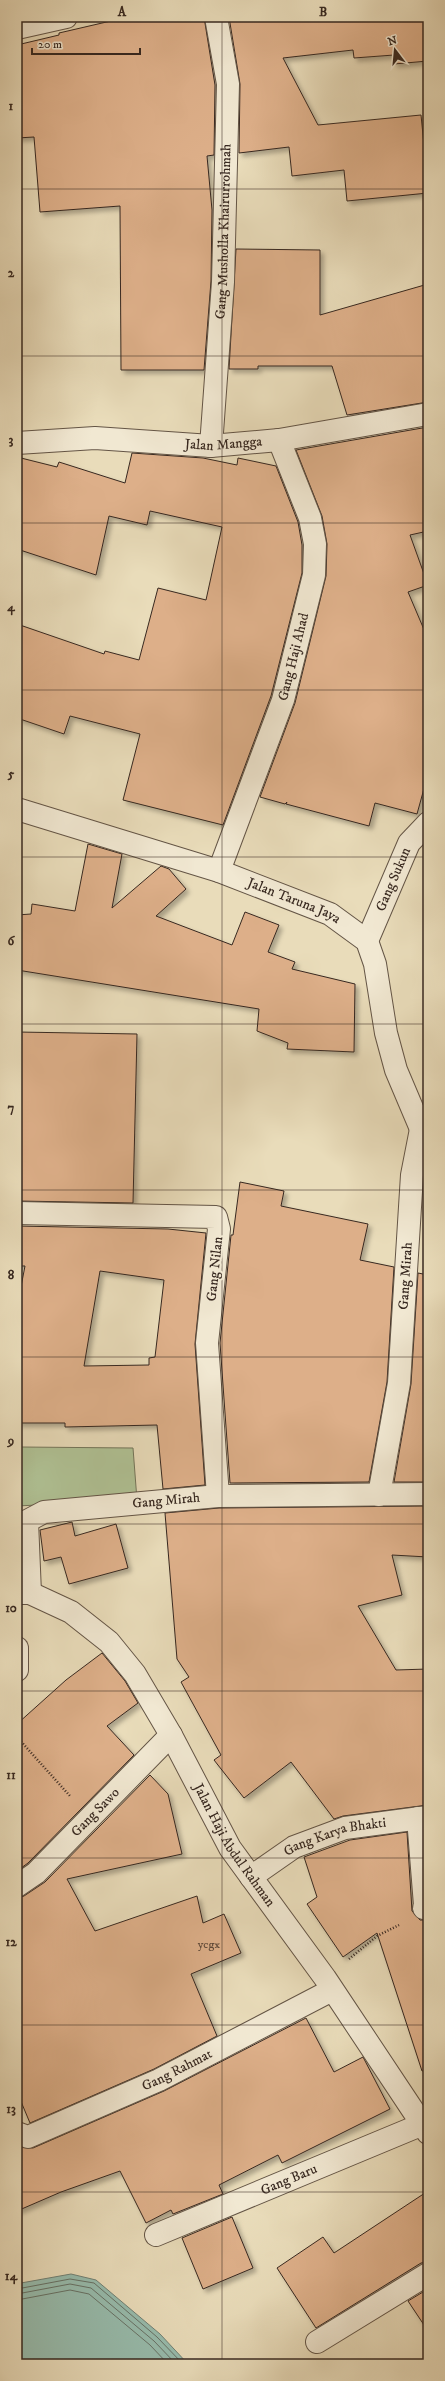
<svg xmlns="http://www.w3.org/2000/svg" width="445" height="2381" viewBox="0 0 445 2381" font-family="'IM FELL DW Pica',serif">
  <style>
    .green { fill: #b0c295; stroke: #74755a }
    .water { fill: #97bcad; stroke: #718175 }
    .lines { fill: none; stroke-linecap: round; stroke-linejoin: round }
    .shore { stroke: #677266; stroke-width: 1 }
    .building { fill: #ddaf89; stroke: #372820; fill-rule: evenodd; filter: url(#shadow) }
    .minor-casing { stroke: #645546; stroke-width: 24 }
    .path { stroke: #372820; stroke-width: 2.5; stroke-dasharray: 1 2; stroke-linecap: butt }
    .minor { stroke: #f1e8d2; stroke-width: 22 }
    .grid { fill: none; stroke: #372820; stroke-width: 1; stroke-opacity: 0.55 }
    .labels { text-anchor: middle; dominant-baseline: central; stroke-width: 4; stroke-linejoin: round; paint-order: stroke }
    .number-label { font-size: 12px; fill: #604a3a }
    .street-label { font-size: 14px; fill: #372820; stroke: #f1e8d2 }
    .neatline { fill: none; stroke: #372820; stroke-width: 1.5 }
    .grid-label { font-size: 13px; text-anchor: middle; font-weight: bold; fill: #372820 }
  </style>
  <defs>
    <filter id="shadow"><feDropShadow dx="3.5" dy="3.5" stdDeviation="2" flood-color="#0004"/></filter>
  </defs>
  <rect width="100%" height="100%" fill="#e9dcba"/>
  <filter id="stains"><feTurbulence type="fractalNoise" baseFrequency=".005" numOctaves="4"/><feColorMatrix values="0 0 0 0 .2 0 0 0 0 .09 0 0 0 0 .02 0 0 0 .5 -.17"/></filter>
  <radialGradient id="worn" r=".72"><stop offset=".6" stop-color="#630" stop-opacity="0"/><stop offset="1" stop-color="#630" stop-opacity=".3"/></radialGradient>
  <!-- green -->
  <path class="green" d="M17 1445 22 1447 133 1448 137 1500 17 1506Z"/>
  <!-- water -->
  <path class="water" d="M71 2274 96 2280 160 2334 188 2364H17V2286L21 2283Z"/>
  <g class="lines">
    <!-- shore -->
    <g class="shore">
      <path d="M17 2289 70 2279 94 2283 157 2337 183 2364"/>
      <path d="M17 2294 70 2284 91 2288 154 2341 176 2364"/>
      <path d="M17 2300 70 2290 89 2294 150 2345 168 2364"/>
    </g>
  </g>
  <!-- building -->
  <g class="building">
    <path d="M128 17H204L215 85 214 155 207 156 212 210 211 281 204 370H121L120 206 40 212 34 137 17 138V45L59 35V33Z"/>
    <path d="M229 17H428V61L394 64V55L354 58 353 50 283 58 318 125 421 115 424 145H428V193L347 201 344 170 292 176 289 147 239 153 240 84Z"/>
    <path d="M236 249 320 250V315L428 284V402L347 415 332 366H258V369H229Z"/>
    <path d="M428 427V531L410 535 428 585 408 592 428 639V774L417 814 375 803 369 826 286 804 287 802 285 804 260 797 295 703 326 576 327 544 322 516 296 450Z"/>
    <path d="M132 453 203 458 237 465 238 458 276 466 298 522 302 545V573L271 696 223 825 123 800 140 734 70 716 64 734 17 718V624L104 654 105 651 139 660 158 588 206 600 222 527 150 511 147 525 109 516 96 575 17 549V457L57 467 59 462 125 483Z"/>
    <path d="M88 844 122 854 112 908 161 866 169 869 186 889 156 916 232 945 245 912 279 925 268 952 295 962 292 969 355 984 354 1052 287 1049 288 1043 257 1031 259 1009 17 970V915L31 914 32 904 75 911Z"/>
    <path d="M17 1032 137 1034 133 1203 17 1201Z"/>
    <path d="M240 1182 284 1191 281 1206 368 1224 360 1260 394 1267 387 1382 369 1482 230 1483 220 1343 231 1235H233Z"/>
    <path d="M17 1226 168 1229 206 1233 195 1344 205 1485 163 1489 157 1425 65 1427V1423H17V1364L21 1302H18L25 1266H17ZM100 1271 164 1280 155 1357 149 1358V1365L84 1366Z"/>
    <path d="M418 1273 428 1275V1482H394L411 1384Z"/>
    <path d="M428 1506V1557L392 1555 402 1595 358 1606 396 1670 428 1669V1805L343 1816 334 1819 291 1762 244 1798 214 1760 221 1755 181 1682 189 1677 177 1659 165 1513 219 1508Z"/>
    <path d="M72 1522 75 1536 116 1524 128 1568 69 1584 61 1557 44 1561 40 1530Z"/>
    <path d="M102 1653 125 1681 138 1703 107 1726 134 1755 28 1863 17 1871V1724L66 1680Z"/>
    <path d="M150 1775 168 1794 182 1854 67 1879 95 1931 197 1896 203 1923 224 1914 241 1953 191 1974 217 2036 154 2069 30 2123 17 2092V1898L24 1896 45 1882Z"/>
    <path d="M407 1832 412 1911 420 1920H428V2070L422 2071 377 1933 343 1957 307 1904 317 1897 304 1857 350 1840Z"/>
    <path d="M306 2018 334 2072 363 2057 390 2109 282 2163 278 2155 219 2185 223 2194 173 2214 171 2210 146 2223 120 2171 61 2192 17 2211V2146L33 2148 164 2091Z"/>
    <path d="M428 2191V2262L421 2263 316 2328 277 2268 323 2237 334 2253Z"/>
    <path d="M232 2217 253 2268 203 2289 182 2238Z"/>
    <path d="M428 2289V2331L408 2301Z"/>
  </g>
  <g class="lines">
    <!-- minor casing -->
    <g class="minor-casing">
      <g id="minor">
        <path d="M17 28 66 17"/>
        <path id="s1" d="M17 443 95 438 211 446 279 440 428 414"/>
        <path id="s2" d="M211 446 223 282 228 84 216 17"/>
        <path id="s3" d="M17 809 219 871 330 914 367 941 375 964 386 1033 396 1070 421 1129 428 1138"/>
        <path id="s4" d="M219 871 283 700 314 575 315 544 310 518 279 440"/>
        <path id="s5" d="M367 941 409 843 428 823"/>
        <path d="M17 1213 216 1217 219 1229 207 1343 218 1496"/>
        <path id="s6" d="M379 1495 399 1383 412 1175 421 1129"/>
        <path id="s7" d="M17 1593H30L71 1612 109 1642 135 1674 171 1735 230 1848 325 1978 428 2133"/>
        <path id="s8" d="M30 1593 27 1521 44 1512 218 1496 428 1494"/>
        <path d="M17 1648V1670"/>
        <path d="M418 1818 425 1905 424 1908"/>
        <path id="s9" d="M251 1877 294 1847 345 1828 428 1817"/>
        <path id="s10" d="M17 1886 36 1873 171 1735"/>
        <path id="s11" d="M17 2133 28 2137 159 2080 332 1990"/>
        <path id="s12" d="M156 2235 423 2124"/>
        <path d="M317 2342 428 2274"/>
      </g>
    </g>
    <!-- path -->
    <g class="path">
      <path d="M17 1737 70 1796"/>
      <path d="M349 1959 377 1936 399 1925"/>
    </g>
    <!-- minor -->
    <use href="#minor" class="minor"/>
  </g>
  <!-- grid -->
  <path class="grid" d="M222 17V2364M17 189H428M17 356H428M17 523H428M17 690H428M17 857H428M17 1024H428M17 1190H428M17 1357H428M17 1524H428M17 1691H428M17 1858H428M17 2025H428M17 2192H428"/>
  <g class="labels">
    <!-- number labels -->
    <g class="number-label">
      <text x="209" y="1944">ycgx</text>
    </g>
    <!-- street labels -->
    <g class="street-label">
      <text stroke="none"><textPath href="#s2" startOffset="215">Gang Musholla Khairurrohmah</textPath></text>
      <text stroke="none"><textPath href="#s1" startOffset="207">Jalan Mangga</textPath></text>
      <text stroke="none"><textPath href="#s4" startOffset="227">Gang Haji Ahad</textPath></text>
      <text stroke="none"><textPath href="#s5" startOffset="67">Gang Sukun</textPath></text>
      <text stroke="none"><textPath href="#s3" startOffset="292">Jalan Taruna Jaya</textPath></text>
      <text transform="translate(215 1269) rotate(-84)">Gang Nilan</text>
      <text stroke="none"><textPath href="#s6" startOffset="221">Gang Mirah</textPath></text>
      <text stroke="none"><textPath href="#s8" startOffset="214">Gang Mirah</textPath></text>
      <text stroke="none"><textPath href="#s10" startOffset="108">Gang Sawo</textPath></text>
      <text stroke="none"><textPath href="#s9" startOffset="95">Gang Karya Bhakti</textPath></text>
      <text stroke="none"><textPath href="#s7" startOffset="346">Jalan Haji Abdul Rahman</textPath></text>
      <text stroke="none"><textPath href="#s11" startOffset="175">Gang Rahmat</textPath></text>
      <text stroke="none"><textPath href="#s12" startOffset="144">Gang Baru</textPath></text>
    </g>
  </g>
  <!-- margin -->
  <rect width="445" height="2381" fill="none" stroke="#e9dcba" stroke-width="44"/>
  <!-- north arrow -->
  <g transform="translate(395 50) rotate(344)" stroke="#f1e8d2" stroke-width="3" paint-order="stroke">
  <path d="M0-3L7 15L0 10L-7 15Z" fill="#372820"/>
  <text y="-6" font-size="11" font-weight="bold" text-anchor="middle" fill="#372820">N</text>
  </g>
  <!-- scale -->
  <path d="M32 48v6h108v-6" fill="none" stroke="#372820" stroke-width="2"/>
  <text x="38" y="48" font-size="12" fill="#372820" stroke="#f1e8d2" stroke-width="3" paint-order="stroke">20 m</text>
  <rect x="22" y="22" width="401" height="2337" class="neatline"/>
  <g class="grid-label">
    <text x="122" y="16">A</text>
    <text x="323" y="16">B</text>
    <text x="11" y="110">1</text>
    <text x="11" y="277">2</text>
    <text x="11" y="444">3</text>
    <text x="11" y="611">4</text>
    <text x="11" y="778">5</text>
    <text x="11" y="945">6</text>
    <text x="11" y="1112">7</text>
    <text x="11" y="1279">8</text>
    <text x="11" y="1445">9</text>
    <text x="11" y="1612">10</text>
    <text x="11" y="1779">11</text>
    <text x="11" y="1946">12</text>
    <text x="11" y="2113">13</text>
    <text x="11" y="2280">14</text>
  </g>
  <rect width="100%" height="100%" filter="url(#stains)"/>
  <rect width="100%" height="100%" fill="url(#worn)"/>
</svg>
